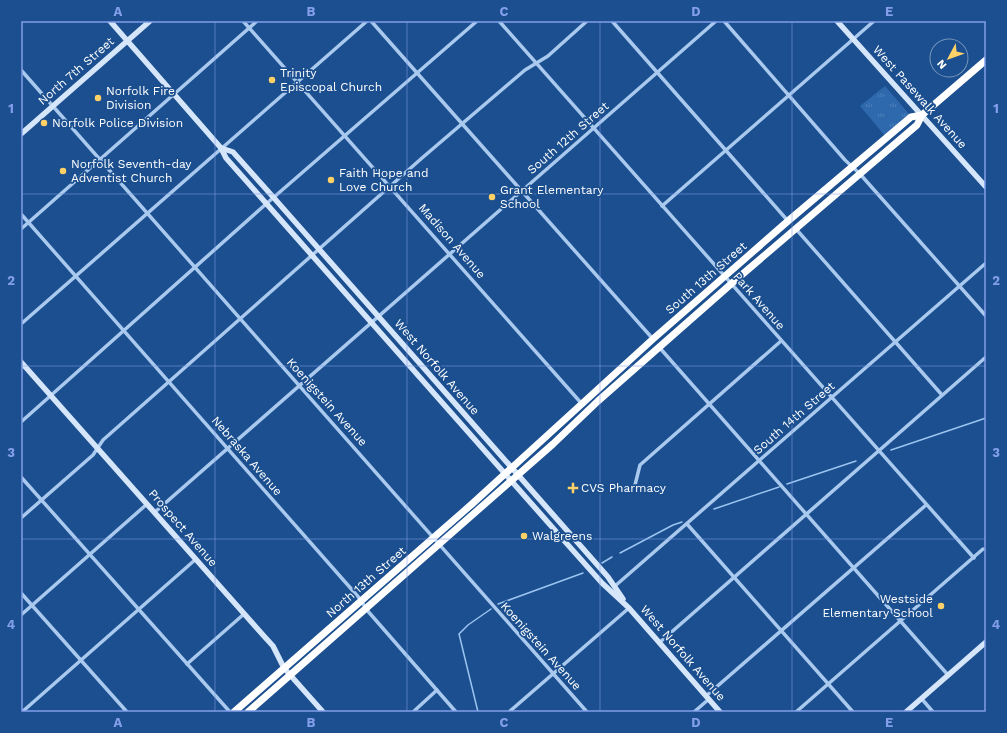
<svg xmlns="http://www.w3.org/2000/svg" width="1007" height="733" viewBox="0 0 1007 733" font-family="'Work Sans',sans-serif">
  <style>
    .grass { fill: url(#grass-tufts) }
    .lines { fill: none; stroke-linecap: round; stroke-linejoin: round }
    .stream { stroke: #9cc4f0; stroke-width: 1.5 }
    .street { stroke: #a9c9ee; stroke-width: 3.5 }
    .secondary { stroke: #d6e6fa; stroke-width: 5.5 }
    .highway { stroke: #fff; stroke-width: 7 }
    .grid { fill: none; stroke: #839eea; stroke-width: 1; stroke-opacity: 0.55 }
    .poi-dot { fill: #ffd166; stroke: #1b4f8f; stroke-width: 1.5 }
    .labels { text-anchor: middle; dominant-baseline: central; stroke-width: 3.5; stroke-linejoin: round; paint-order: stroke }
    .street-label { font-size: 12px; fill: #fff; stroke: #1b4f8f }
    .poi-label { font-size: 12px; fill: #fff; stroke: #1b4f8f; text-anchor: start }
    .neatline { fill: none; stroke: #839eea; stroke-width: 1.5 }
    .grid-label { font-size: 13px; text-anchor: middle; font-weight: bold; fill: #839eea }
  </style>
  <defs>
    <pattern id="grass-tufts" width="24" height="20" patternUnits="userSpaceOnUse"><rect width="24" height="20" fill="#2e69ad"/><path d="M3 7l-1-3M5 7V3M7 7l1-3M15 17l-1-3M17 17v-4M19 17l1-3" fill="none" stroke="#4d80b9"/></pattern>
  </defs>
  <rect width="100%" height="100%" fill="#1b4f8f"/>
  <!-- grass -->
  <path class="grass" d="M885 86 909 114V116L886 137 860 106Z"/>
  <g class="lines">
    <!-- stream -->
    <g class="stream">
      <path d="M891 450 986 418"/>
      <path d="M787 484 856 461"/>
      <path d="M714 509 779 487"/>
      <path d="M620 553 673 525 682 522"/>
      <path d="M602 563 612 557"/>
      <path d="M498 604 583 573"/>
      <path d="M478 712 459 634 468 625 491 609"/>
    </g>
    <!-- street -->
    <g class="street">
      <path d="M243 21 582 404"/>
      <path d="M371 21 653 339"/>
      <path d="M499 21 974 558"/>
      <path d="M612 21 788 221"/>
      <path d="M724 21 845 160 860 174 986 316"/>
      <path d="M21 70 587 712"/>
      <path d="M662 206 874 21"/>
      <path d="M21 214 361 600 366 609 456 712"/>
      <path d="M21 229 257 21"/>
      <path d="M796 229 942 395"/>
      <path d="M21 324 367 21"/>
      <path d="M659 347 948 675"/>
      <path d="M21 422 266 204 477 21"/>
      <path d="M21 477 230 712"/>
      <path d="M635 485 640 465 781 341"/>
      <path d="M155 512 716 21"/>
      <path d="M21 518 93 455 103 440 422 158 525 70 548 56 587 21"/>
      <path d="M687 524 853 712"/>
      <path d="M615 586 986 263"/>
      <path d="M21 593 127 712"/>
      <path d="M21 615 147 504"/>
      <path d="M659 643 986 357"/>
      <path d="M187 664 244 614"/>
      <path d="M706 696 926 505"/>
      <path d="M921 698 933 712"/>
      <path d="M22 712 196 559"/>
      <path d="M413 712 437 690"/>
      <path d="M509 712 629 608"/>
      <path d="M694 712 709 699"/>
      <path d="M796 712 983 549"/>
    </g>
    <!-- secondary -->
    <g class="secondary">
      <path d="M110 21 221 148 226 158 560 536 602 583 629 608 720 712"/>
      <path d="M837 21 986 187"/>
      <path d="M21 134 150 21"/>
      <path d="M221 148 233 152 274 198 608 577 623 599"/>
      <path d="M21 362 263 635 273 646 284 668 323 712"/>
      <path d="M906 712 986 642"/>
    </g>
    <!-- highway -->
    <g class="highway">
      <path d="M234 712 472 504 653 339 788 221 911 117 922 115"/>
      <path d="M248 712 553 444 598 401 731 284 917 125 922 115 986 60"/>
    </g>
  </g>
  <!-- grid -->
  <path class="grid" d="M215 21V712M407 21V712M600 21V712M792 21V712M21 194H986M21 366H986M21 539H986"/>
  <!-- markers -->
  <g class="poi-dot">
    <circle cx="272" cy="80" r="4"/>
    <circle cx="98" cy="98" r="4"/>
    <circle cx="44" cy="123" r="4"/>
    <circle cx="63" cy="171" r="4"/>
    <circle cx="331" cy="180" r="4"/>
    <circle cx="492" cy="197" r="4"/>
    <path d="M571 482h4v4h4v4h-4v4h-4v-4h-4v-4h4z"/>
    <circle cx="524" cy="536" r="4"/>
    <circle cx="941" cy="606" r="4"/>
  </g>
  <g class="labels">
    <!-- street labels -->
    <g class="street-label">
      <text transform="translate(76 71) rotate(-41)">North 7th Street</text>
      <text transform="translate(920 97) rotate(48)">West Pasewalk Avenue</text>
      <text transform="translate(568 138) rotate(-41)">South 12th Street</text>
      <text transform="translate(452 241) rotate(49)">Madison Avenue</text>
      <text transform="translate(706 278) rotate(-41)">South 13th Street</text>
      <text transform="translate(759 301) rotate(49)">Park Avenue</text>
      <text transform="translate(437 367) rotate(49)">West Norfolk Avenue</text>
      <text transform="translate(327 402) rotate(48)">Koenigstein Avenue</text>
      <text transform="translate(794 418) rotate(-41)">South 14th Street</text>
      <text transform="translate(247 456) rotate(49)">Nebraska Avenue</text>
      <text transform="translate(183 528) rotate(49)">Prospect Avenue</text>
      <text transform="translate(366 582) rotate(-41)">North 13th Street</text>
      <text transform="translate(541 646) rotate(48)">Koenigstein Avenue</text>
      <text transform="translate(683 653) rotate(49)">West Norfolk Avenue</text>
    </g>
    <!-- poi labels -->
    <g class="poi-label">
      <text x="280" y="73">Trinity<tspan x="280" dy="14">Episcopal Church</tspan></text>
      <text x="106" y="91">Norfolk Fire<tspan x="106" dy="14">Division</tspan></text>
      <text x="52" y="123">Norfolk Police Division</text>
      <text x="71" y="164">Norfolk Seventh-day<tspan x="71" dy="14">Adventist Church</tspan></text>
      <text x="339" y="173">Faith Hope and<tspan x="339" dy="14">Love Church</tspan></text>
      <text x="500" y="190">Grant Elementary<tspan x="500" dy="14">School</tspan></text>
      <text x="581" y="488">CVS Pharmacy</text>
      <text x="532" y="536">Walgreens</text>
      <text x="933" y="599" text-anchor="end">Westside<tspan x="933" dy="14">Elementary School</tspan></text>
    </g>
  </g>
  <!-- border -->
  <rect width="1007" height="733" fill="none" stroke="#1b4f8f" stroke-width="44"/>
  <!-- north arrow -->
  <g transform="translate(949 58) rotate(229)"><circle r="19" fill="#1b4f8f" stroke="#7695bc"/>
  <path d="M0-3L7 15L0 10L-7 15Z" fill="#ffd166"/>
  <text y="-6" font-size="11" font-weight="bold" text-anchor="middle" fill="#ffffff">N</text>
  </g>
  <rect x="22" y="22" width="963" height="689" class="neatline"/>
  <g class="grid-label">
    <text x="118" y="16">A</text>
    <text x="311" y="16">B</text>
    <text x="504" y="16">C</text>
    <text x="696" y="16">D</text>
    <text x="889" y="16">E</text>
    <text x="11" y="113">1</text>
    <text x="996" y="113">1</text>
    <text x="11" y="285">2</text>
    <text x="996" y="285">2</text>
    <text x="11" y="457">3</text>
    <text x="996" y="457">3</text>
    <text x="11" y="629">4</text>
    <text x="996" y="629">4</text>
    <text x="118" y="727">A</text>
    <text x="311" y="727">B</text>
    <text x="504" y="727">C</text>
    <text x="696" y="727">D</text>
    <text x="889" y="727">E</text>
  </g>
</svg>
